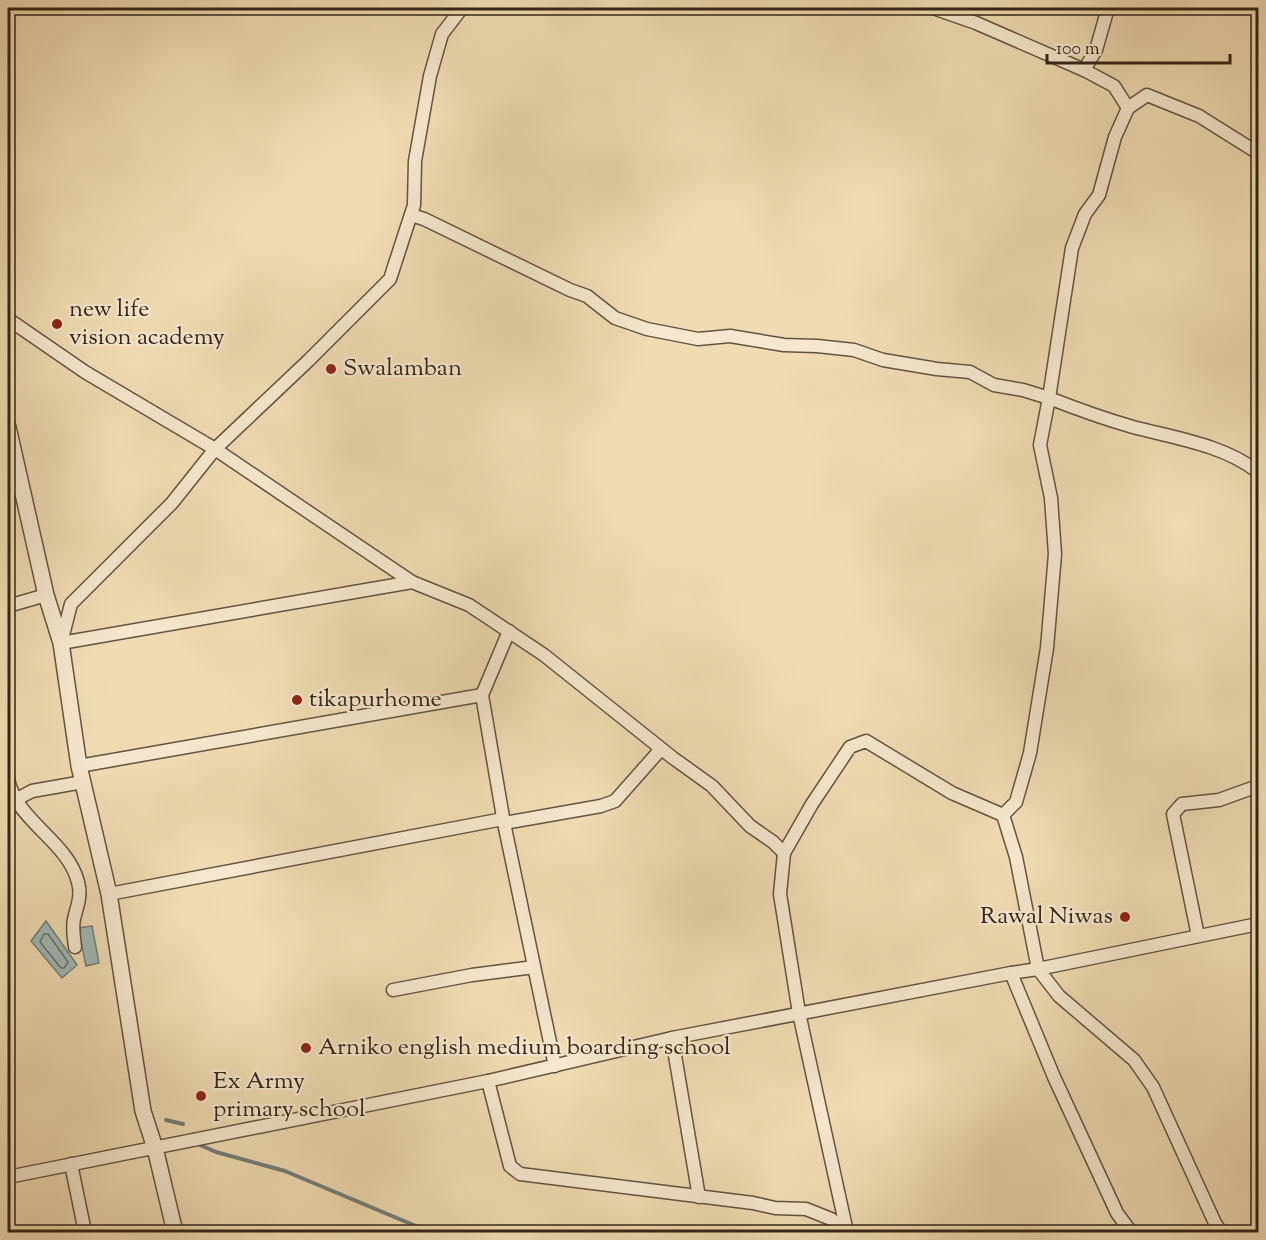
<svg xmlns="http://www.w3.org/2000/svg" width="1266" height="1240" viewBox="0 0 1266 1240" font-family="'Sorts Mill Goudy',serif">
  <style>
    .water { fill: #9fb9b7; stroke: #747e78; stroke-width: 1.5 }
    .lines { fill: none; stroke-linecap: round; stroke-linejoin: round }
    .shore { stroke: #696f68; stroke-width: 1.5 }
    .stream { stroke: #747e78; stroke-width: 4 }
    .minor-casing { stroke: #625340; stroke-width: 15 }
    .tertiary-casing { stroke: #625340; stroke-width: 18 }
    .minor { stroke: #f5e8ce; stroke-width: 12 }
    .tertiary { stroke: #f5e8ce; stroke-width: 15 }
    .poi-dot { fill: #8f2418; stroke: #f5e8ce; stroke-width: 2 }
    .labels { text-anchor: middle; dominant-baseline: central; stroke-width: 4.5; stroke-linejoin: round; paint-order: stroke }
    .poi-label { font-size: 24px; fill: #332519; stroke: #f5e8ce; text-anchor: start }
  </style>
  <rect width="100%" height="100%" fill="#f0dcb3"/>
  <filter id="stains"><feTurbulence type="fractalNoise" baseFrequency=".00333" numOctaves="4"/><feColorMatrix values="0 0 0 0 .2 0 0 0 0 .09 0 0 0 0 .02 0 0 0 .5 -.17"/></filter>
  <radialGradient id="worn" r=".72"><stop offset=".6" stop-color="#630" stop-opacity="0"/><stop offset="1" stop-color="#630" stop-opacity=".3"/></radialGradient>
  <!-- water -->
  <g class="water">
    <path d="M46 921 77 965 62 978 31 941Z"/>
    <path d="M92 926 99 963 86 966 78 928Z"/>
  </g>
  <g class="lines">
    <!-- shore -->
    <path class="shore" d="M44 934H48L68 962 64 968H61L40 942Z"/>
    <!-- stream -->
    <g class="stream">
      <path d="M166 1120 183 1124"/>
      <path d="M200 1145 216 1152 285 1171 423 1229 441 1232"/>
    </g>
    <!-- minor casing -->
    <g class="minor-casing">
      <g id="minor">
        <path d="M933 8 976 23 1084 70 1114 86 1128 108 1115 137 1099 195 1085 214 1072 248 1049 398C1077 409 1105 419 1133 427 1175 438 1224 445 1258 472"/>
        <path d="M1084 70 1096 50 1108 8"/>
        <path d="M1128 108 1147 95 1199 116 1258 153"/>
        <path d="M411 215 424 219 570 290 587 296 615 318 647 329 698 339 730 336 784 345 817 346 854 350 883 360 937 369 970 372 994 385 1023 390 1049 398 1040 445 1051 498 1055 554 1047 648 1030 753 1016 802 1003 815"/>
        <path d="M8 319 85 372 215 449 412 582 469 605 544 655 673 758 712 786 750 826 773 842 784 853 780 894 799 1013 847 1232"/>
        <path d="M412 582 61 643 71 604 172 503 215 449 309 360 390 279 414 205 415 161 430 76 442 34 462 8"/>
        <path d="M8 606 46 595"/>
        <path d="M509 631 482 695 504 823 555 1066"/>
        <path d="M79 766 482 695"/>
        <path d="M8 779C17 822 67 840 78 882 82 896 77 906 74 919 72 928 74 938 75 947"/>
        <path d="M17 799 32 791 83 782"/>
        <path d="M504 823 601 806 615 801 661 749"/>
        <path d="M784 853 812 804 850 747 866 741 952 793 1003 815 1016 857 1038 969 1059 996 1134 1060 1153 1087 1215 1223 1221 1232"/>
        <path d="M109 894 503 819"/>
        <path d="M1198 936 1173 814 1182 804 1219 800 1258 786"/>
        <path d="M1011 973 1054 1077 1117 1213 1131 1232"/>
        <path d="M393 990 472 975 534 967"/>
        <path d="M672 1038 699 1197"/>
        <path d="M488 1081 510 1166 520 1174 753 1203 775 1208 806 1209 831 1219 846 1231"/>
        <path d="M71 1164 85 1232"/>
        <path d="M8 1177 488 1081 672 1038 1011 973 1038 969 1258 924"/>
      </g>
    </g>
    <!-- tertiary casing -->
    <g class="tertiary-casing">
      <path id="tertiary" d="M8 427 46 595 61 643 79 766 109 894 143 1111 155 1148 175 1232"/>
    </g>
    <!-- minor -->
    <use href="#minor" class="minor"/>
    <!-- tertiary -->
    <use href="#tertiary" class="tertiary"/>
  </g>
  <!-- markers -->
  <g class="poi-dot">
    <circle cx="57" cy="324" r="6"/>
    <circle cx="331" cy="369" r="6"/>
    <circle cx="297" cy="700" r="6"/>
    <circle cx="1125" cy="917" r="6"/>
    <circle cx="306" cy="1048" r="6"/>
    <circle cx="201" cy="1096" r="6"/>
  </g>
  <g class="labels">
    <!-- poi labels -->
    <g class="poi-label">
      <text x="69" y="310">new life<tspan x="69" dy="28">vision academy</tspan></text>
      <text x="343" y="369">Swalamban</text>
      <text x="309" y="700">tikapurhome</text>
      <text x="1113" y="917" text-anchor="end">Rawal Niwas</text>
      <text x="318" y="1048">Arniko english medium boarding school</text>
      <text x="213" y="1082">Ex Army<tspan x="213" dy="28">primary school</tspan></text>
    </g>
  </g>
  <!-- margin -->
  <rect width="1266" height="1240" fill="none" stroke="#f0dcb3" stroke-width="30"/>
  <rect x="9" y="9" width="1248" height="1222" fill="none" stroke="#332519" stroke-width="3"/>
  <rect x="15" y="15" width="1236" height="1210" fill="none" stroke="#332519" stroke-width="1.5"/>
  <!-- scale -->
  <path d="M1047 54v9h183v-9" fill="none" stroke="#332519" stroke-width="3"/>
  <text x="1056" y="54" font-size="18" fill="#332519" stroke="#f5e8ce" stroke-width="4.5" paint-order="stroke">100 m</text>
  <rect width="100%" height="100%" filter="url(#stains)"/>
  <rect width="100%" height="100%" fill="url(#worn)"/>
</svg>
